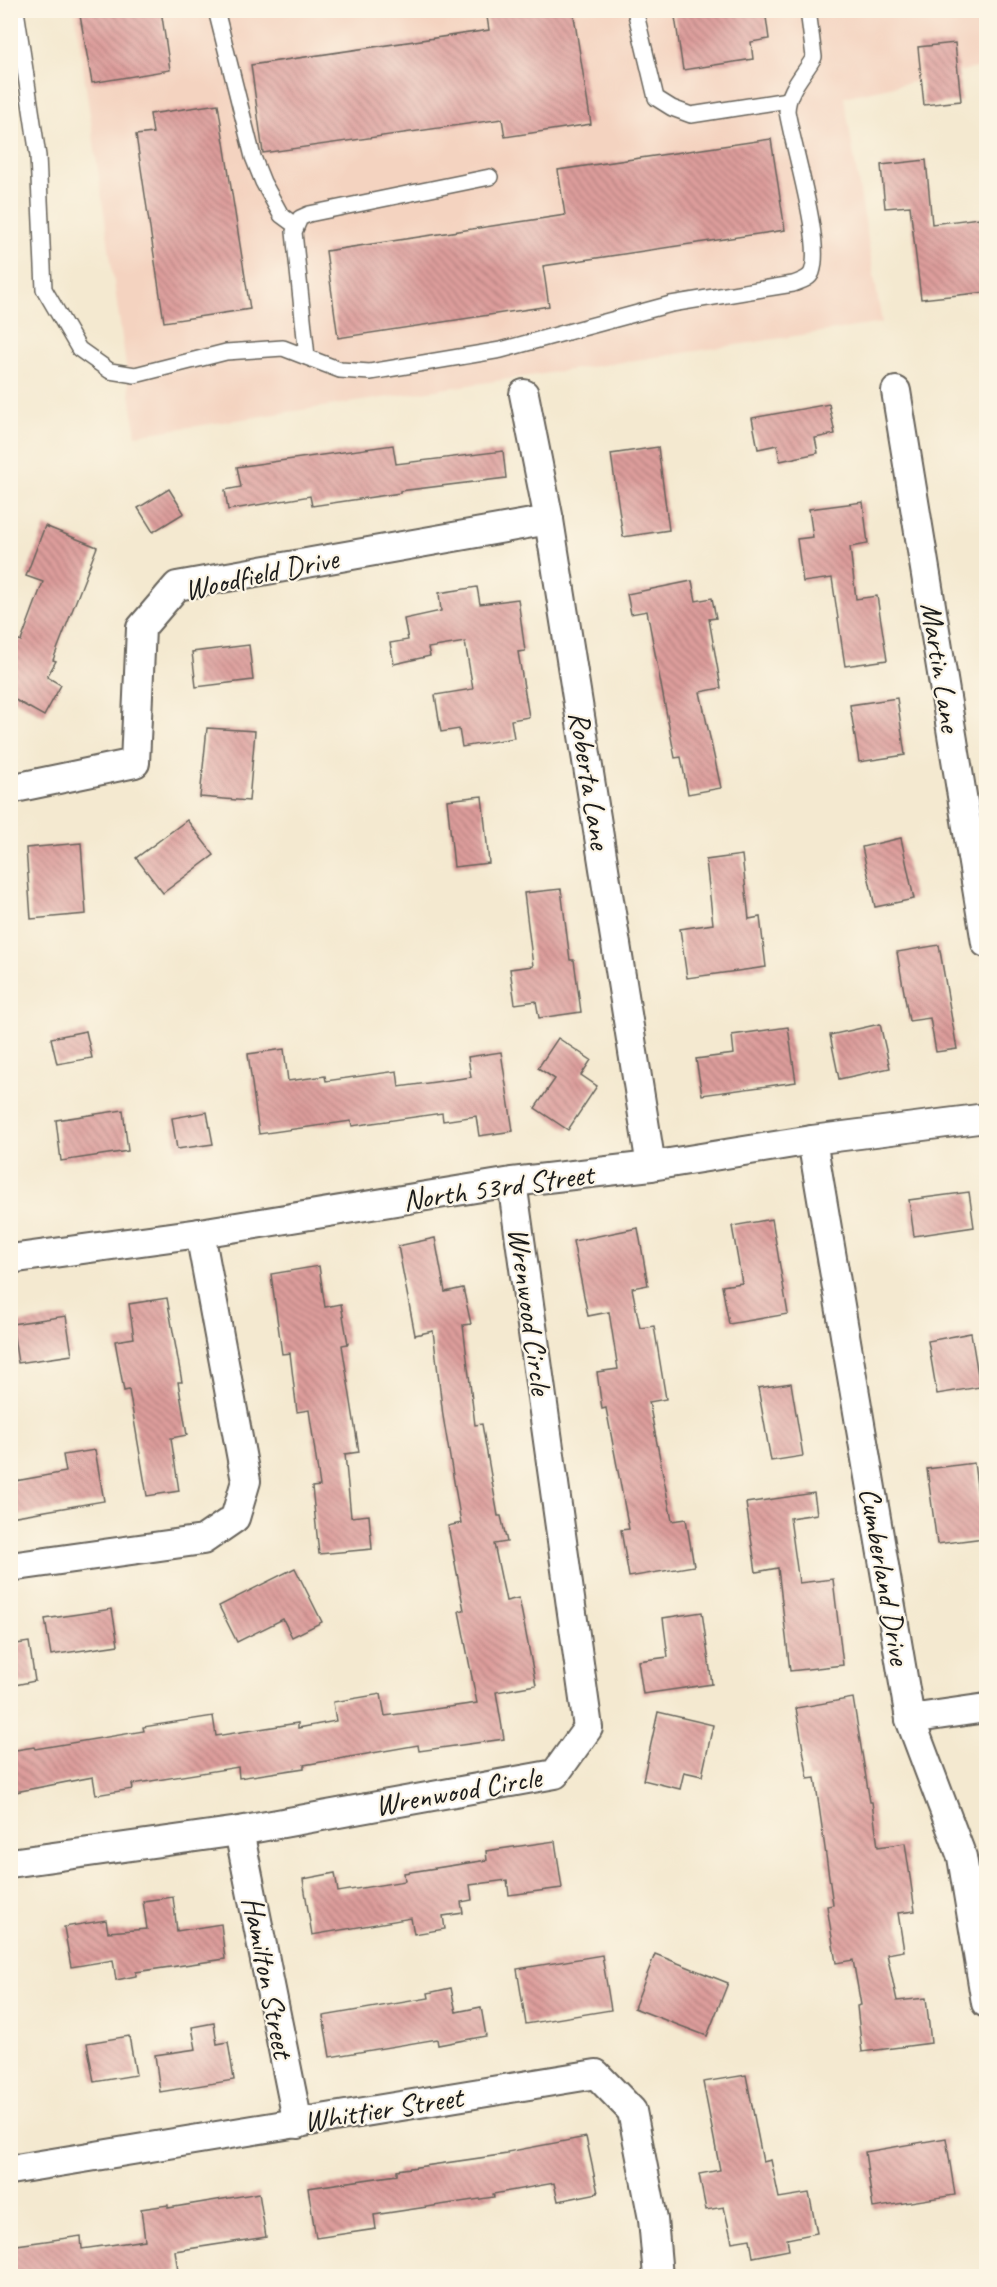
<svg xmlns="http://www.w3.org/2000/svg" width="997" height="2287" viewBox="0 0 997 2287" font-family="Caveat,sans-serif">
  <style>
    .built { fill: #f4d3c0 }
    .building { fill: url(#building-back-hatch) }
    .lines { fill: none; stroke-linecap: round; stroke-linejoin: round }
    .service-casing { stroke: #68645b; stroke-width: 18 }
    .minor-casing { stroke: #68645b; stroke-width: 32 }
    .service { stroke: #fff; stroke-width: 15 }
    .minor { stroke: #fff; stroke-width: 28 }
    .labels { text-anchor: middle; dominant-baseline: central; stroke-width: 4.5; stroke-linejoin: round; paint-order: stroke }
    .street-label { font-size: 30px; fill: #1c1c1c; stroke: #fcf5e5 }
  </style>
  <defs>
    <pattern id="building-back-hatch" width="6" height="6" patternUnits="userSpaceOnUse" patternTransform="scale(1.5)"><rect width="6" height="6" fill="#dd9d9b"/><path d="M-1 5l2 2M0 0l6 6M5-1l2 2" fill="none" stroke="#b27f7e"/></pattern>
  </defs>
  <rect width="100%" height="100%" fill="#fcf5e5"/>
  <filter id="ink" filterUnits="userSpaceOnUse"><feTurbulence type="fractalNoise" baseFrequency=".0167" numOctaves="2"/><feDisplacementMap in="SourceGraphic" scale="12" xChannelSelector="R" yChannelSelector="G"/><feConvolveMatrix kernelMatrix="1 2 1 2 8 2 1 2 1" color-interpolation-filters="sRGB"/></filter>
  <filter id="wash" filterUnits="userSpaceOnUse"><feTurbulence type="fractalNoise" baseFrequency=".008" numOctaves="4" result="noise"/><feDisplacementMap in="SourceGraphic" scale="24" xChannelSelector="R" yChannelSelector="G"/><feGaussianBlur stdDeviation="1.35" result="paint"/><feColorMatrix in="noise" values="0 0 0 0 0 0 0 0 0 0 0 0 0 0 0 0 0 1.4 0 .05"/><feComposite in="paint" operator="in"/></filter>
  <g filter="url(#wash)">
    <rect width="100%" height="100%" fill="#f4e9d0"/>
    <!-- built -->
    <path class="built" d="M75 11H986V66L844 97 882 323 136 435Z"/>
    <g id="blocks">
      <!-- building -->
      <g class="building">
        <path d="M79 10H161L170 70 92 83Z"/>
        <path d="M486 10H573L591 124 505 137 502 119 263 153 251 65 489 30Z"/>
        <path d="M674 10H765L769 39 751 42 753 59 683 70Z"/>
        <path d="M955 43 961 101 924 105 918 47Z"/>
        <path d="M218 104 250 309 164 322 136 135 153 133 150 114Z"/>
        <path d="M771 139 785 230 543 266 549 306 338 338 326 251 565 215 558 170Z"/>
        <path d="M926 160 932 224 979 218 987 292 921 299 910 206 885 208 881 165Z"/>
        <path d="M829 404 835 434 815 438 818 453 780 461 777 445 758 449 752 418Z"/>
        <path d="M393 445 396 464 503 451 506 478 400 491V493L312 506 310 496 228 510 225 490 241 487 237 467Z"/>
        <path d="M658 447 669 530 623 537 611 454Z"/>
        <path d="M169 489 184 513 153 532 138 508Z"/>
        <path d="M863 502 868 544 850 547 856 599 877 596 887 660 845 666 832 578 803 582 797 539 813 537 809 509Z"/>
        <path d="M45 526 97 547 53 660 56 661 47 677 61 685 44 716 10 697V636L21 641 43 582 26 576Z"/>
        <path d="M692 581 696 601 712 598 716 618 709 619 721 688 700 692 721 788 688 794 681 757 675 758 647 611 631 614 627 594Z"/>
        <path d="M477 587 480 604 518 599 525 651 518 652 529 717 511 720 514 738 462 747 459 729 441 732 435 695 473 689 465 642 428 648 430 656 394 664 390 643 408 640 404 619 441 611 439 593Z"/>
        <path d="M249 645 253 680 196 687 192 652Z"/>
        <path d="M897 698 905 755 859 762 850 705Z"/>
        <path d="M207 728 255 731 249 801 200 797Z"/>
        <path d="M482 796 489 863 454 867 447 800Z"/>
        <path d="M187 820 214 855 163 893 136 858Z"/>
        <path d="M901 838 914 899 875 907 862 847Z"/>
        <path d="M81 843 86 914 31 919 26 848Z"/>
        <path d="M742 855 749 919 760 917 766 967 687 978 680 929 713 924 706 860Z"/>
        <path d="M561 889 570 960H574L581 1012 539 1018 536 1001 515 1004 510 969 533 966 524 893Z"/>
        <path d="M939 945 957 1049 936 1052 930 1018 909 1021 897 952Z"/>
        <path d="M880 1024 890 1068 839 1079 830 1035Z"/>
        <path d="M788 1027 796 1082 702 1095 696 1059 734 1054 732 1035Z"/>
        <path d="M86 1031 92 1058 57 1064 51 1038Z"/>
        <path d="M558 1038 591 1060 581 1075 597 1086 568 1130 535 1108 555 1079 538 1068Z"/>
        <path d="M284 1049 288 1081 325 1076 326 1081 397 1071 399 1087 471 1077 468 1057 501 1052 513 1131 479 1136 476 1116 443 1121 442 1113 352 1126 351 1121 259 1134 248 1054Z"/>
        <path d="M123 1110 128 1151 61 1161 56 1120Z"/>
        <path d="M207 1112 213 1144 177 1149 172 1118Z"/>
        <path d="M969 1192 974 1227 914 1236 909 1200Z"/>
        <path d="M772 1219 788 1314 729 1324 722 1286 742 1283 732 1226Z"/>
        <path d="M638 1228 648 1285 632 1288 640 1328 654 1326 666 1399 649 1402 672 1521 686 1519 694 1566 629 1577 621 1530 629 1529 606 1408 602 1409 597 1372 618 1369 609 1312 588 1316 573 1241Z"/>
        <path d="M435 1238 445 1292 463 1288 471 1324 463 1325 475 1425 482 1424 498 1516H501L507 1542 494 1544 506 1601 519 1598 536 1685 496 1692 504 1739 419 1751 418 1745 304 1765V1768L239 1778 238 1767 132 1784 133 1789 96 1795 93 1777 10 1793V1751L34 1747 35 1749 144 1731 143 1727 213 1716 216 1736 298 1723V1728L336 1721 333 1702 381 1694 385 1716 477 1703 459 1611 464 1610 448 1526 461 1523 443 1416 433 1331 415 1335 398 1246Z"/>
        <path d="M319 1266 325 1307 341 1304 348 1344 342 1345 359 1452 345 1454 351 1517 369 1515 372 1549 319 1554 312 1487 320 1486 309 1410 297 1412 290 1353 282 1354 271 1274Z"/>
        <path d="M167 1298 182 1382H178L187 1435 171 1438 179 1491 147 1496 129 1390 124 1391 115 1341 134 1338 129 1304Z"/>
        <path d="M66 1316 72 1355 18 1363 12 1324Z"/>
        <path d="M971 1333 980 1387 937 1394 928 1341Z"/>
        <path d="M791 1383 803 1456 771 1461 758 1388Z"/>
        <path d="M95 1450 104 1501 10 1517V1482L66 1472 63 1455Z"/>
        <path d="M974 1463 984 1538 937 1544 927 1469Z"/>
        <path d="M814 1493 817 1514 790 1518 799 1583 833 1579 843 1665 790 1671 778 1568 756 1572 746 1503Z"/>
        <path d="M295 1568 322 1622 292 1637 283 1619 237 1642 219 1606Z"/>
        <path d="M112 1609 118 1645 51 1655 45 1619Z"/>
        <path d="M702 1612 712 1684 643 1694 638 1661 668 1657 663 1618Z"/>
        <path d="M29 1642 35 1681 10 1686V1645Z"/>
        <path d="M853 1698 870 1802H872L878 1847 905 1843 915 1911 898 1913 904 1951 887 1954 897 2001 926 1998 931 2043 862 2052 857 2006 861 2005 853 1960 836 1963 827 1906 833 1905 815 1778 808 1779 796 1708Z"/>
        <path d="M658 1712 713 1725 702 1776 684 1772 680 1789 643 1780Z"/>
        <path d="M555 1841 562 1888 509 1895 507 1880 470 1885 472 1900 461 1902 463 1913 443 1916 445 1929 414 1934 411 1918 312 1935 303 1879 335 1873 338 1892 405 1881 404 1873 487 1860 486 1851Z"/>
        <path d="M173 1897 177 1931 221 1924 225 1959 136 1972V1976L116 1980 113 1960 71 1967 64 1927 106 1920 108 1932 147 1929 143 1901Z"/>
        <path d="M655 1954 728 1983 707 2036 634 2008Z"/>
        <path d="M602 1955 611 2010 526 2024 517 1969Z"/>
        <path d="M451 1988 456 2012 481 2007 486 2036 438 2045 437 2039 330 2057 323 2016 429 1998 428 1993Z"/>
        <path d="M214 2023 217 2044 228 2042 234 2080 160 2092 155 2055 196 2049 192 2027Z"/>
        <path d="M129 2036 136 2075 94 2082 87 2043Z"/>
        <path d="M746 2075 763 2162 771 2160 779 2198 809 2193 817 2233 787 2239 789 2250 753 2257 750 2239 732 2242 724 2207 706 2210 699 2174 720 2170 703 2082Z"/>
        <path d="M586 2137 598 2193 558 2201 554 2183 493 2194 494 2197 374 2215 376 2229 316 2238 308 2188 397 2175V2170L507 2154V2152Z"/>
        <path d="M946 2138 955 2195 873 2208 865 2152Z"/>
        <path d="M259 2193 266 2237 175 2251 178 2271 146 2277H10V2246L81 2236 82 2249 145 2240 141 2209 168 2205V2208Z"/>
      </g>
    </g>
  </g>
  <g filter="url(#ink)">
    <use href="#blocks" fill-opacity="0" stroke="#68645b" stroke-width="1.5"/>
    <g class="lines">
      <!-- service casing -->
      <g class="service-casing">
        <g id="service">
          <path d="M16 10 38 156 44 289 79 349 110 371 135 375 226 352 283 348 340 370 370 372 501 350 671 304 793 284C800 281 809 280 812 272 823 242 793 148 787 111 788 89 804 75 814 57L808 10"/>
          <path d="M216 10 253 157 263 182 281 215 296 226"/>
          <path d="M635 10 656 98 672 108 691 115 788 100"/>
          <path d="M307 357 294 232 300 218 309 214 490 177"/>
        </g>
      </g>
      <!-- minor casing -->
      <g class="minor-casing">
        <g id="minor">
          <path d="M896 391 986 943"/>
          <path d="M524 394 549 520 651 1166"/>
          <path d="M10 789 135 763 141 628 177 586 549 520"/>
          <path d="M812 1140 910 1719 962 1857 986 2003"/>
          <path d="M10 1259 200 1233 512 1182 651 1166 812 1140 986 1118"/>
          <path d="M10 1567 203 1540 235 1518 246 1481 200 1233"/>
          <path d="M910 1719 986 1708"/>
          <path d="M239 1831 298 2124"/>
          <path d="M10 1863 239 1831 555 1774 588 1728 512 1182"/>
          <path d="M10 2170 596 2074 632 2111 653 2219 658 2276"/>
        </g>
      </g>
      <!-- service -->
      <use href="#service" class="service"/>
      <!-- minor -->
      <use href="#minor" class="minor"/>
    </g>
  </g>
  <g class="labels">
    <!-- street labels -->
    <g class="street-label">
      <text transform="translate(261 574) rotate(-12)">Woodfield Drive</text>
      <text transform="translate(941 667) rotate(81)">Martin Lane</text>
      <text transform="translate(590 780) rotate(81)">Roberta Lane</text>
      <text transform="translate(498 1187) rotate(-8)">North 53rd Street</text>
      <text transform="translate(530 1311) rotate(82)">Wrenwood Circle</text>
      <text transform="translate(885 1576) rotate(80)">Cumberland Drive</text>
      <text transform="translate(458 1791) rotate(-10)">Wrenwood Circle</text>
      <text transform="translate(268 1977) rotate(79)">Hamilton Street</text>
      <text transform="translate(383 2109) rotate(-9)">Whittier Street</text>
    </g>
  </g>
  <!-- margin -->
  <rect width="997" height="2287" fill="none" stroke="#fcf5e5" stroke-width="36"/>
</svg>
